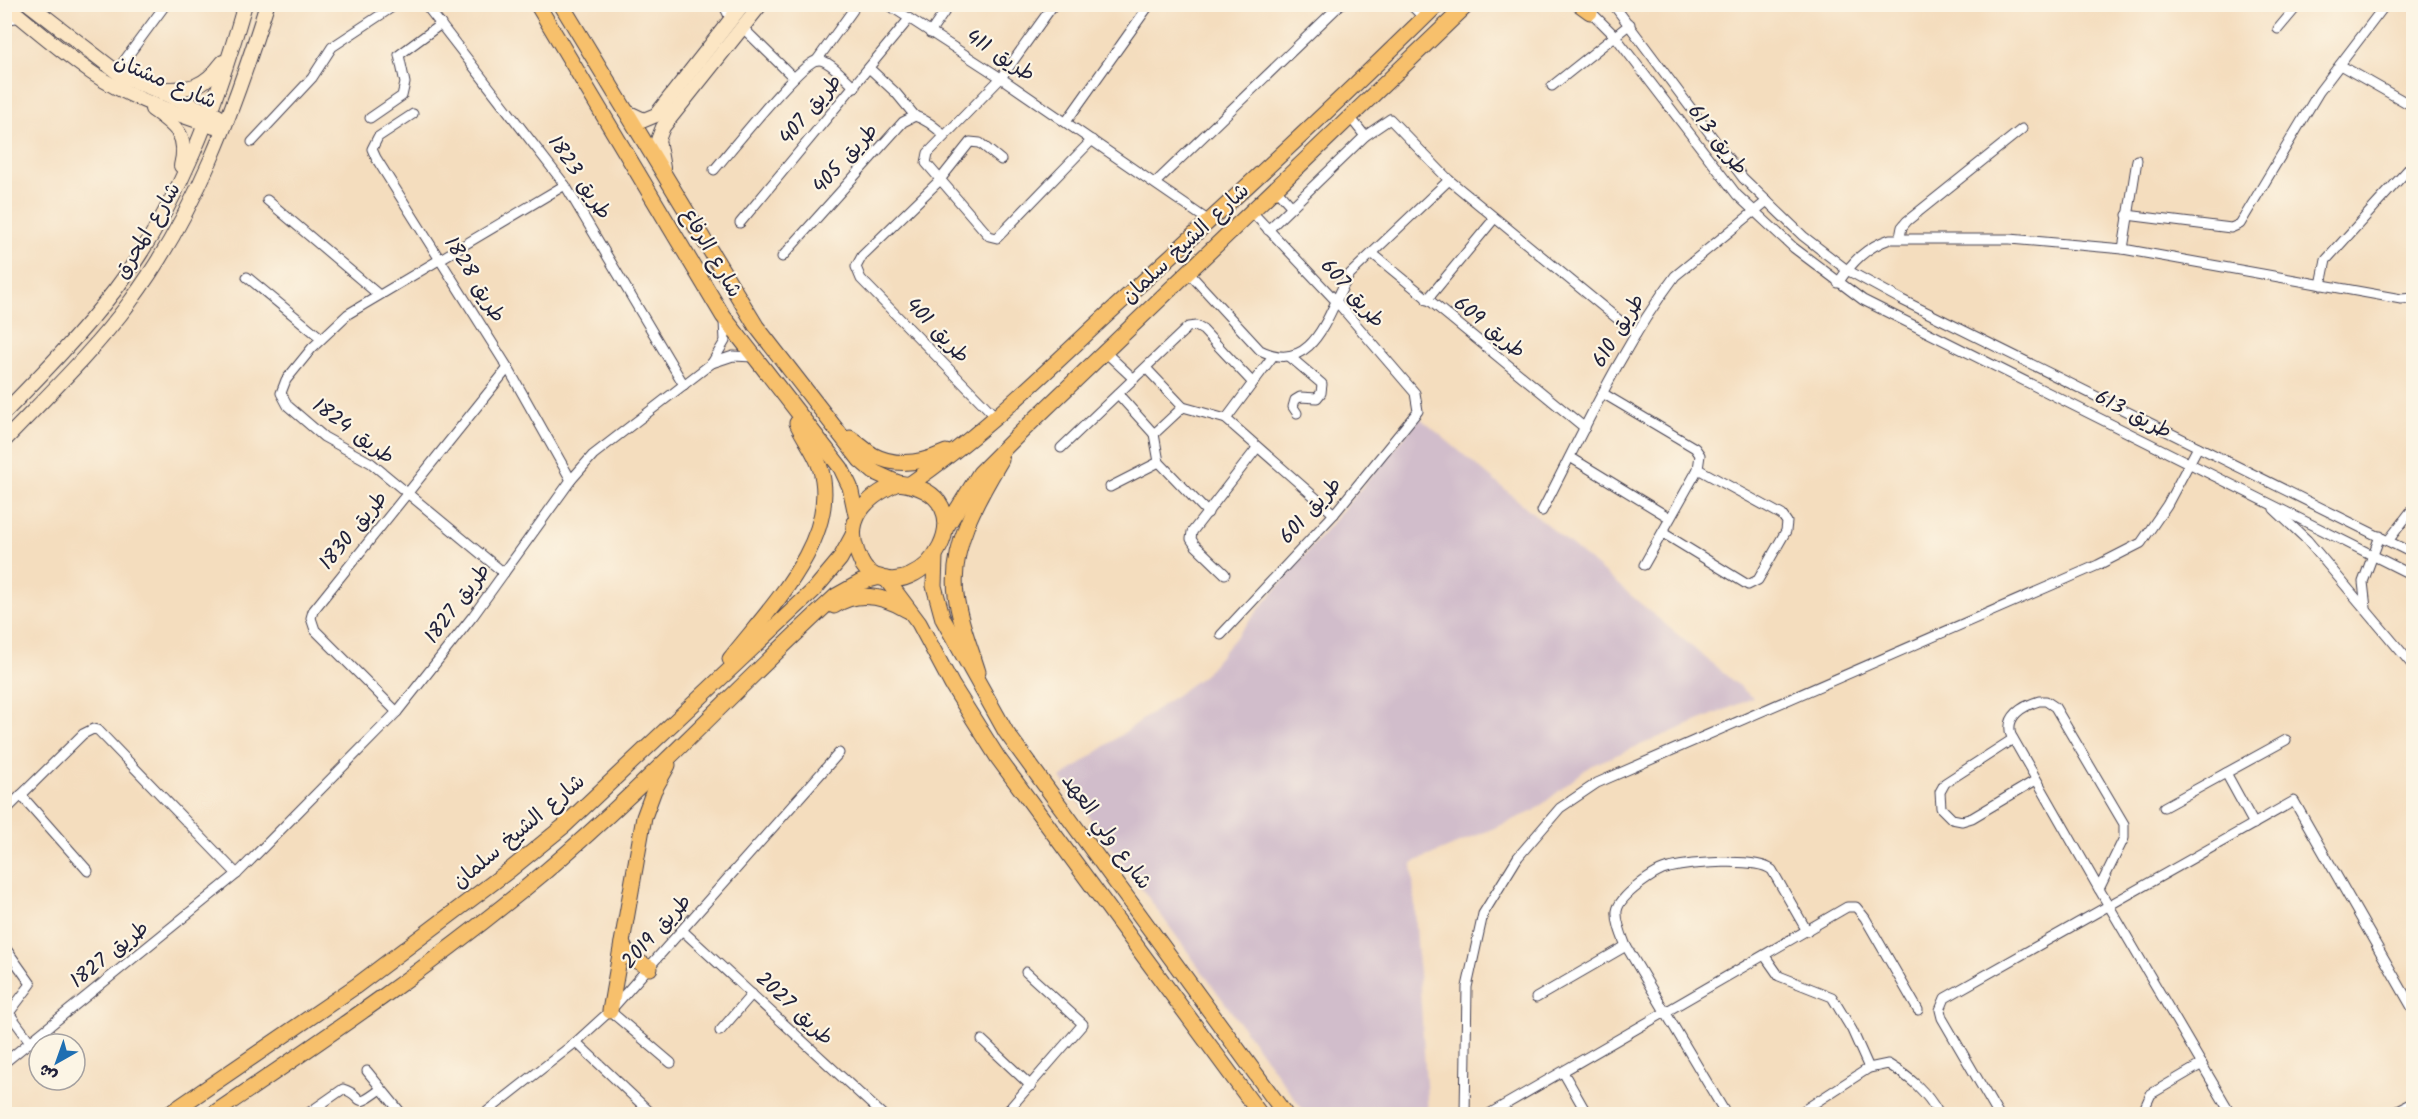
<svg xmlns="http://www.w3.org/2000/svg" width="2418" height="1119" viewBox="0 0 2418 1119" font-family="Kalam,'Playpen Sans Arabic',sans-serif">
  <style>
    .industrial { fill: #d1bdcb }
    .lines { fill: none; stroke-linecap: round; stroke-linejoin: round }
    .street-casing { stroke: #423e4f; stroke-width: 11 }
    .secondary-casing { stroke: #423e4f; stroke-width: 16 }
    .primary-casing { stroke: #423e4f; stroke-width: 17 }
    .street { stroke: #fff; stroke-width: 9 }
    .secondary { stroke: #fce6c4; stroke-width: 14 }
    .primary { stroke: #f7c06c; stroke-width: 15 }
    .labels { text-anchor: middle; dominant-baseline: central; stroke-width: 4.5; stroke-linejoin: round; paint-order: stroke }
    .street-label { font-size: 21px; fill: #22223b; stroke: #fcf5e5 }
  </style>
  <rect width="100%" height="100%" fill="#fcf5e5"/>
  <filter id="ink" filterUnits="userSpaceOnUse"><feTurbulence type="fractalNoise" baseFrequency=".0167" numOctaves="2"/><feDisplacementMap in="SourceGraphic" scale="12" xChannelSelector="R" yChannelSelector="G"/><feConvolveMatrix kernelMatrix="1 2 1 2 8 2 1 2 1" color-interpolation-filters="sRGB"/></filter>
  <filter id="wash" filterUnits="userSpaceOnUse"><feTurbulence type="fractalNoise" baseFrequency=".008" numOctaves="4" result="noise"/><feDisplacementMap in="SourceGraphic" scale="24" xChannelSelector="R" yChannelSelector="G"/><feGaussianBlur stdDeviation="1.35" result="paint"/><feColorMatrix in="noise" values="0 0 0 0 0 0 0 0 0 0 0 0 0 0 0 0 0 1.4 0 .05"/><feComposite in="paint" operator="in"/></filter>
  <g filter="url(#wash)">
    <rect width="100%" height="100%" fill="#f4ddbe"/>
    <!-- industrial -->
    <path class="industrial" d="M1420 418 1753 698 1590 766 1534 811 1412 863 1428 1114H1306L1061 778 1204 675Z"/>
  </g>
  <g filter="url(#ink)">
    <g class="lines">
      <!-- street casing -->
      <g class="street-casing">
        <g id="street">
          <path d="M425 4 565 185 684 385"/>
          <path d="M723 4 731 20"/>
          <path d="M887 4 1001 78 1209 221"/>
          <path d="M1054 4 1001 78 928 153 926 163 989 236 997 238 1092 140"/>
          <path d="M1410 4 1424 18"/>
          <path d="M1613 4 1743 178 1803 236 1847 270 1902 300 2414 554"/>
          <path d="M1587 8 1615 36 1737 195 1794 248 1863 300 2414 576"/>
          <path d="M4 20 21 17"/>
          <path d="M742 27 793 77"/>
          <path d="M2278 29 2299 4"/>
          <path d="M930 33 950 4"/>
          <path d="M817 60 853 10"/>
          <path d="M2340 65 2414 107"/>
          <path d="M869 68 896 93 915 116"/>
          <path d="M111 69 121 65 166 4"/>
          <path d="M1552 86 1630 24"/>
          <path d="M413 114 378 137 372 149 376 158 508 368 571 480"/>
          <path d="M1350 117 1365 136"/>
          <path d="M370 118 402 96 405 83 399 55 441 24"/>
          <path d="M1066 122 1150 4"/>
          <path d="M252 142 312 78 332 47 397 4"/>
          <path d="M714 170C729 153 801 61 818 60 829 59 846 80 855 87"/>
          <path d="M1155 183 1341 4"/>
          <path d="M1276 189 1292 207"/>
          <path d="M267 200 379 295"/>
          <path d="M2127 215 2231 228 2240 224 2319 92 2386 4"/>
          <path d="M740 223 909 19"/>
          <path d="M1268 230 1365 136 1390 119 1449 180 1636 334"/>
          <path d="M1900 237 1902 227 1907 221 2022 129"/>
          <path d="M2123 249 2137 160"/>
          <path d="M1373 254 1585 428"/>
          <path d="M782 257 903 122 915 116C927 120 936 127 944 136"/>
          <path d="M1188 272 1260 350C1316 378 1329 307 1350 274L1449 180"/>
          <path d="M247 277 321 338"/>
          <path d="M1838 283C1852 262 1866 247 1890 239H2010L2123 249 2401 299 2414 298"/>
          <path d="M2321 285 2326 260 2414 163"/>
          <path d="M1427 300 1494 219"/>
          <path d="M724 321 725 341 712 363 733 356 754 357"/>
          <path d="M1103 350 1134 379"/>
          <path d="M1289 356 1322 384 1321 393 1317 398 1300 397 1295 400 1293 407 1297 413"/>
          <path d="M1146 368 1183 407 1226 419 1334 514"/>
          <path d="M1118 394 1154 434"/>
          <path d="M1604 394 1695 448 1700 455 1698 469 1644 565"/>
          <path d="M1183 407 1154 434 1159 462 1208 513"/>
          <path d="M996 417 861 279 856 267 862 256 939 181 970 142 980 143 1001 160"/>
          <path d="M1226 419 1273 356"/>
          <path d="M1061 448 1188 327 1196 326 1203 330 1252 382"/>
          <path d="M1570 457 1670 518"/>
          <path d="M1110 487 1159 462"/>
          <path d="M2274 509 2307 540 2414 667"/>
          <path d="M1542 511C1583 432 1621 348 1675 276L1767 201"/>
          <path d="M1663 533 1748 585 1758 580 1786 531 1787 522 1782 515 1698 469"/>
          <path d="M2388 541 2414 507"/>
          <path d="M504 573 371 463 324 437 288 406 281 393 286 380 312 348 348 314 565 185"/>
          <path d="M1225 574 1195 545 1191 539 1192 532 1257 448"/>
          <path d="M2366 608 2363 582 2380 536"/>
          <path d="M1221 635 1334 514 1418 411 1415 393 1336 301 1251 211"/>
          <path d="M2039 701H2046L2055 707 2124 824V838L2099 889 2011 735C2005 716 2023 706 2039 701Z"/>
          <path d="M397 712 315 630 311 618 313 611 508 368"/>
          <path d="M2013 739 1945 783 1940 792 1941 808 1952 819 1962 821 1972 818 2036 780"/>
          <path d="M2226 773 2254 824"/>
          <path d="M21 795 88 871"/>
          <path d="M2164 807 2286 740"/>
          <path d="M4 812 83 734 93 729 98 730 237 874"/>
          <path d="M2099 889 2231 1114"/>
          <path d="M683 931 882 1114"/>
          <path d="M4 946 31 984 9 1013 31 1043"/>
          <path d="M1626 946 1726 1114"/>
          <path d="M1765 956 1779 976 1832 997 1852 1030 1869 1068"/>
          <path d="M1536 998 1626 946C1622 936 1616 922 1617 911 1619 896 1655 871 1669 868 1690 863 1756 857 1772 870L1807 931"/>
          <path d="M610 1011 671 1063"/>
          <path d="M720 1031 752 994"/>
          <path d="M982 1040 1031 1086"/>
          <path d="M576 1042 652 1114"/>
          <path d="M4 1063 237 874 397 712 473 616 571 480 593 455 712 363"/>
          <path d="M367 1071 402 1114"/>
          <path d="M1563 1072 1587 1114"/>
          <path d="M307 1114 343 1089C366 1096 352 1111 381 1089"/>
          <path d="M484 1114 576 1042 610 1011 839 753"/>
          <path d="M1005 1114 1083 1024 1026 972"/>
          <path d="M1465 1114 1467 987 1483 914 1518 857 1560 808 1597 783 2098 565 2141 543 2167 505 2198 447"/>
          <path d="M1489 1114 1847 907H1856L1865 918 1918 1010"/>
          <path d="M1798 1114 1869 1068 1888 1064C1911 1078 1926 1091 1939 1114"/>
          <path d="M1998 1114 1942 1018 1940 1010 1945 998 2294 801 2414 1011"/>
          <path d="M2142 1114 2151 1094 2202 1064"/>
          <path d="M2390 1114 2414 1102"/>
        </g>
      </g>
      <!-- secondary casing -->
      <g class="secondary-casing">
        <g id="secondary">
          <path d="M5 4C34 28 62 52 92 73 129 98 173 112 214 127"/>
          <path d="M29 4 122 76 218 116"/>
          <path d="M157 89C190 89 202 90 223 62"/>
          <path d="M152 109C175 126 189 134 181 166"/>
          <path d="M625 111 644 120 656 115 743 4"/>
          <path d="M663 168 658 140 663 127 761 4"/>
          <path d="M4 413C43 373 81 334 115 290 179 206 216 105 245 4"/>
          <path d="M4 441C47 396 93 352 130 302 196 213 234 110 267 4"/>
        </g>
      </g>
      <!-- primary casing -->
      <g class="primary-casing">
        <g id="primary">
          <path d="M537 4 723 316 841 468 850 487 856 515"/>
          <path d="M561 4 756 326 860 460 874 472 898 483"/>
          <path d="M1579 4 1590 12"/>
          <path d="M850 438C858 443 865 450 873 455 897 468 922 463 946 452"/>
          <path d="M898 483C994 494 924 610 869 572 862 567 860 559 857 552 844 518 868 496 898 483Z"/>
          <path d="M910 484C988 431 1054 363 1123 300 1229 203 1335 106 1438 4"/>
          <path d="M947 526 980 473 1015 438 1468 4"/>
          <path d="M935 556 934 586 943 619 1006 732 1285 1114"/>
          <path d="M886 579 919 623 952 685 998 758 1260 1114"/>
          <path d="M834 606C858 590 884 596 907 610"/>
          <path d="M730 659C768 610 842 537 820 467 815 452 804 438 797 423"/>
          <path d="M978 672C970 646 959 621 956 595 950 546 977 500 1001 460"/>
          <path d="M622 943 629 957 650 968"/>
          <path d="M610 1011 644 817 654 790 668 765"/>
          <path d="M169 1114 356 986 511 869 564 826 814 590 840 559 853 535"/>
          <path d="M213 1114C327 1037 440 960 546 871 647 785 738 686 836 596L861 582 880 577"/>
        </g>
      </g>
      <!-- street -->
      <use href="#street" class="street"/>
      <!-- secondary -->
      <use href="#secondary" class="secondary"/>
      <!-- primary -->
      <use href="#primary" class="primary"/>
    </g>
  </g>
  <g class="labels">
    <!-- street labels -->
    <g class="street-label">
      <text transform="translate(1000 56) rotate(33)">طريق 411</text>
      <text transform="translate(165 82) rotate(23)">شارع مشتان</text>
      <text transform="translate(811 110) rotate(-50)">طريق 407</text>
      <text transform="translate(1717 140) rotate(52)">طريق 613</text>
      <text transform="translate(846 159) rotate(-48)">طريق 405</text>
      <text transform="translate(579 178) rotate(56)">طريق 1823</text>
      <text transform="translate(148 231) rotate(-59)">شارع المحرق</text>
      <text transform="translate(1186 244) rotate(-43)">شارع الشيخ سلمان</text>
      <text transform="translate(711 253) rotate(60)">شارع الرفاع</text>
      <text transform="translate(474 280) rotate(58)">طريق 1828</text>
      <text transform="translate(1352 294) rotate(48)">طريق 607</text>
      <text transform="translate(1489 328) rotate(39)">طريق 609</text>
      <text transform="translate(937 331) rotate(46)">طريق 401</text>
      <text transform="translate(1619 331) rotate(-59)">طريق 610</text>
      <text transform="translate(2133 415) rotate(27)">طريق 613</text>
      <text transform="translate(353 432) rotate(36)">طريق 1824</text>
      <text transform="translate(1311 511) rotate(-48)">طريق 601</text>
      <text transform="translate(354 531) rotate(-51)">طريق 1830</text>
      <text transform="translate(458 604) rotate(-53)">طريق 1827</text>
      <text transform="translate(519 832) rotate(-40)">شارع الشيخ سلمان</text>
      <text transform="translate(1106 832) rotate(54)">شارع ولي العهد</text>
      <text transform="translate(657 932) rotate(-48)">طريق 2019</text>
      <text transform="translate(110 955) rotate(-39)">طريق 1827</text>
      <text transform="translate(794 1009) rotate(43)">طريق 2027</text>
    </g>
  </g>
  <!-- margin -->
  <rect width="2418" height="1119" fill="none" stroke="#fcf5e5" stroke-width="24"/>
  <!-- north arrow -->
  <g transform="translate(57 1062) rotate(220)"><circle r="28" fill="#fcf5e5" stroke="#a5a1a1" stroke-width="1.5"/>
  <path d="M0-4.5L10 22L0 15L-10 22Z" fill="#1f6fb2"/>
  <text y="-9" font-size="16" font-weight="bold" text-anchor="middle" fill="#22223b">ش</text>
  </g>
</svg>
